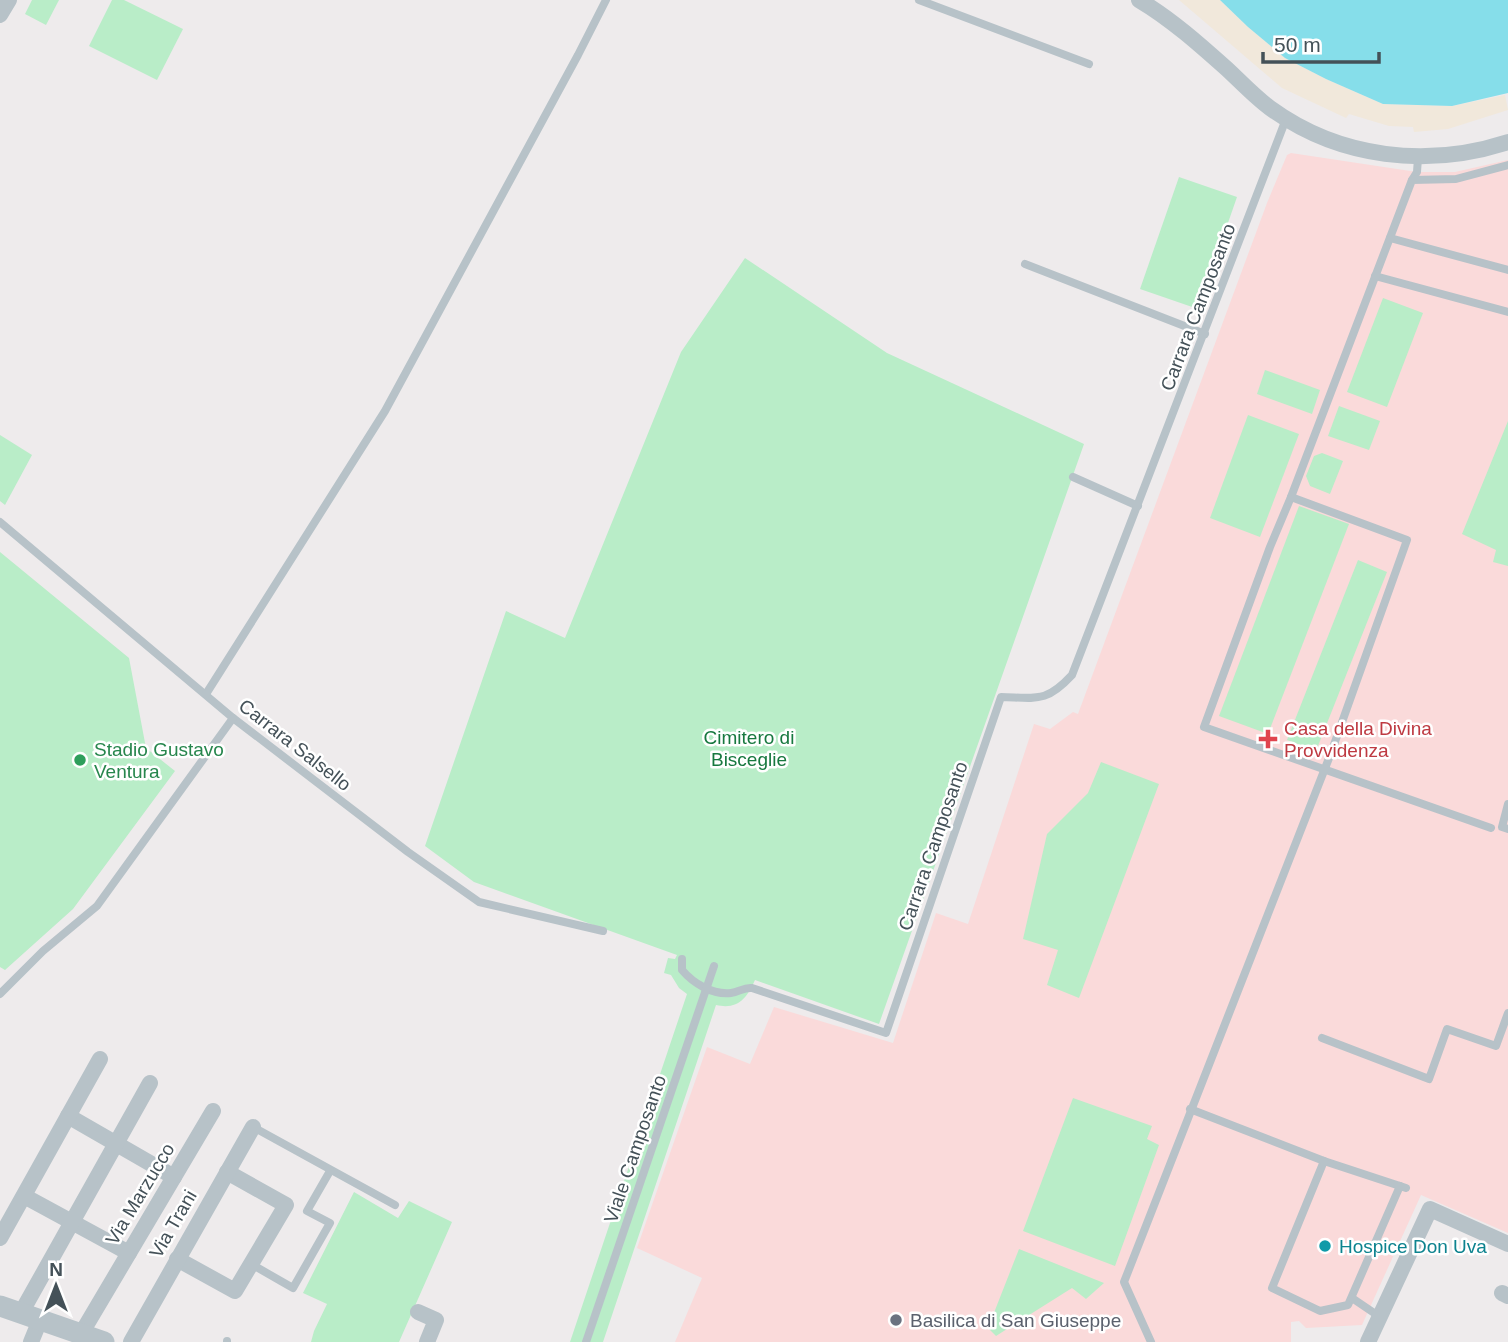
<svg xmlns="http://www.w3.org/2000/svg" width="1508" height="1342" viewBox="0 0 1508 1342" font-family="Arial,sans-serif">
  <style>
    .medical { fill: #fadada }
    .green { fill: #b9edc8 }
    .sand { fill: #f1e8db }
    .water { fill: #86deea }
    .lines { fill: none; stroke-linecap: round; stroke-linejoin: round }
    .service { stroke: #b7c2c8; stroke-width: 8 }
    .minor { stroke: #b7c2c8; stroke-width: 16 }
    .tertiary { stroke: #b7c2c8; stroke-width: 21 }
    .health-dot { fill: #e0444e; stroke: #fff; stroke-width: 2.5 }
    .leisure-dot { fill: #2e9e5b; stroke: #fff; stroke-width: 2.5 }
    .culture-dot { fill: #0f9aa8; stroke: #fff; stroke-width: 2.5 }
    .worship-dot { fill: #6b7280; stroke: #fff; stroke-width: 2.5 }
    .labels { text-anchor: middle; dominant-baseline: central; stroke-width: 5; stroke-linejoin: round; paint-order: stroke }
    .street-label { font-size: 19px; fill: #445158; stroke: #fff }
    .health-label { font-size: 19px; fill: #be3a42; stroke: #fff; text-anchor: start }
    .park-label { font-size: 19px; fill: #17783f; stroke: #fff }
    .leisure-label { font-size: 19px; fill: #27864d; stroke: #fff; text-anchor: start }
    .culture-label { font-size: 19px; fill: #0d838f; stroke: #fff; text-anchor: start }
    .worship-label { font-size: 19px; fill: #5b616d; stroke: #fff; text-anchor: start }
  </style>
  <rect width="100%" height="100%" fill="#eeebec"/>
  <!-- medical -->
  <path class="medical" d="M1291 153 1417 172H1455L1508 160V1233L1421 1195 1362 1325 1306 1328 1299 1321 1291 1322V1342H675L702 1278 637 1248 707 1047 750 1064 774 1007 893 1043 936 913 968 924 1034 724 1050 729 1073 712 1078 714 1267 203 1287 155Z"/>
  <!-- green -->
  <g class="green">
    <path d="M32 0H59L46 25 25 14Z"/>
    <path d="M112 0H124L183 29 157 80 89 46Z"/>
    <path d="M1179 177 1237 197 1198 309 1140 289Z"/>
    <path d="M745 258 887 353 1084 444 879 1024 755 980C747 998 738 1010 716 1005L603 1342H570L687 994 679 988 671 975 664 973 668 958 675 959 677 955 474 882 425 846 506 611 565 638 681 352Z"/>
    <path d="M1383 298 1423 313 1387 407 1347 392Z"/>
    <path d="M1265 370 1320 390 1312 414 1257 394Z"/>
    <path d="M1339 406 1380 421 1369 450 1328 436Z"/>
    <path d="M1248 415 1299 434 1260 537 1210 518Z"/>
    <path d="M1508 421V566L1493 562 1496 550 1462 534Z"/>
    <path d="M0 435 32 455 5 505 0 501Z"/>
    <path d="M1322 453 1343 461 1330 494 1310 486 1306 476 1314 456Z"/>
    <path d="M1299 506 1349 524 1268 734 1219 716Z"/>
    <path d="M0 552 129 658 146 748 175 771 73 909 5 970 0 967Z"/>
    <path d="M1358 560 1387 572 1316 751 1287 740Z"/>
    <path d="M1101 762 1159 784 1079 998 1047 985 1058 950 1023 939 1047 834 1088 793Z"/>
    <path d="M1073 1098 1152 1126 1147 1139 1159 1145 1115 1266 1023 1231Z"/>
    <path d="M354 1192 398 1218 409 1201 452 1222 399 1342H311L314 1331 327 1304 303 1293Z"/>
    <path d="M1019 1249 1104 1283 1086 1299 1072 1288 996 1336 988 1328Z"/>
  </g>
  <!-- sand -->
  <path class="sand" d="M1179 0H1220L1248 27 1285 58 1326 79 1383 104 1452 106 1505 95 1508 110 1448 129 1414 132 1413 127 1389 126 1349 114 1346 118 1282 88Z"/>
  <!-- water -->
  <path class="water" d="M1220 0H1508V93L1452 106 1383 104 1326 79 1285 58 1248 27Z"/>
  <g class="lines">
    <!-- service -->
    <g class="service">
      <path d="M919 0 1089 64"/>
      <path d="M1412 180 1417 172 1418 158"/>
      <path d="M1390 238 1508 270"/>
      <path d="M1025 264 1205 334"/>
      <path d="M1375 276 1508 312"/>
      <path d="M1073 477 1138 506"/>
      <path d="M1291 497 1270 547 1204 727 1491 828"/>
      <path d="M0 522 233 718 408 852 479 902 603 931"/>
      <path d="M206 694 385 411 578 55 606 0"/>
      <path d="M1508 804 1502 827 1508 829"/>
      <path d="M682 959V970C693 983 712 995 731 993 739 992 744 987 752 988L886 1033 1001 697C1037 698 1046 703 1072 675L1286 119"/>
      <path d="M0 994 43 951 97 906 233 718"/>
      <path d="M1322 1038 1429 1079 1447 1029 1496 1046 1508 1013"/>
      <path d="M1190 1109 1324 1161 1406 1188"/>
      <path d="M253 1127 395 1205"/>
      <path d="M1324 1161 1272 1288 1320 1311 1348 1305 1400 1186"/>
      <path d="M251 1264 293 1288 330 1223 307 1211 330 1171"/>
      <path d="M1352 1298 1380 1317"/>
      <path d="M227 1342V1341"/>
      <path d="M586 1342 714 966"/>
      <path d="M1151 1342 1124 1282 1331 753 1407 540 1291 497 1412 180 1456 179 1508 165"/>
    </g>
    <!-- minor -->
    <g class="minor">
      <path d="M1139 0C1171 19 1199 44 1227 69 1241 82 1255 97 1270 108 1340 159 1428 168 1508 142"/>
      <path d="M0 15 9 0"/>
      <path d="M68 1116 174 1177"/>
      <path d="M24 1196 129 1253"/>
      <path d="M0 1238 100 1059"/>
      <path d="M177 1259 235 1291 286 1205 227 1172"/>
      <path d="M1502 1293 1508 1296"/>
      <path d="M418 1312 436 1320 427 1342"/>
      <path d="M21 1313 150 1083"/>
      <path d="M81 1334 213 1111"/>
      <path d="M31 1342 40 1320"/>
      <path d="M131 1342 253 1127"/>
      <path d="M1368 1342 1430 1209 1508 1244"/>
    </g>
    <!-- tertiary -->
    <path class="tertiary" d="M0 1306 104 1342"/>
  </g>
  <!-- markers -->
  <path class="health-dot" d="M1264.5 728.5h7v7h7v7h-7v7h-7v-7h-7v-7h7z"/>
  <circle class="leisure-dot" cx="80" cy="760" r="7"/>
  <circle class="culture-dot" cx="1325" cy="1246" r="7"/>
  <circle class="worship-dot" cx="896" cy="1320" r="7"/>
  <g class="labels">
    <!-- street labels -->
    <g class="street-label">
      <text transform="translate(1198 307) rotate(-69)">Carrara Camposanto</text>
      <text transform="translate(295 745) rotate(38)">Carrara Salsello</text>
      <text transform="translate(933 846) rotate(-71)">Carrara Camposanto</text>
      <text transform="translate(635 1149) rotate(-71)">Viale Camposanto</text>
      <text transform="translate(140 1194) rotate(-59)">Via Marzucco</text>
      <text transform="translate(173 1224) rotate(-60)">Via Trani</text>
    </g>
    <!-- health labels -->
    <g class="health-label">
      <text x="1284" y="728">Casa della Divina<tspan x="1284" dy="22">Provvidenza</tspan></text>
    </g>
    <!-- park labels -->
    <g class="park-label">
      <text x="749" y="737">Cimitero di<tspan x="749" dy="22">Bisceglie</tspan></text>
    </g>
    <!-- leisure labels -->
    <g class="leisure-label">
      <text x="94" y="749">Stadio Gustavo<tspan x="94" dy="22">Ventura</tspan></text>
    </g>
    <!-- culture labels -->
    <g class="culture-label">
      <text x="1339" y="1246">Hospice Don Uva</text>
    </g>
    <!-- worship labels -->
    <g class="worship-label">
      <text x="910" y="1320">Basilica di San Giuseppe</text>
    </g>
  </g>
  <!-- north arrow -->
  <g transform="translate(56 1286)" stroke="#ffffff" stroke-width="5" paint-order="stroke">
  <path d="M0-5L12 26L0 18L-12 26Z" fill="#445158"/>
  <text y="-10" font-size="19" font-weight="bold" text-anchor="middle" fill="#445158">N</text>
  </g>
  <!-- scale -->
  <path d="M1263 52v10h116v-10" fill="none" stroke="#445158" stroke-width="3.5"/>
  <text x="1274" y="52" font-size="21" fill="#445158" stroke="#ffffff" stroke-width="5" paint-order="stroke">50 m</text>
</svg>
